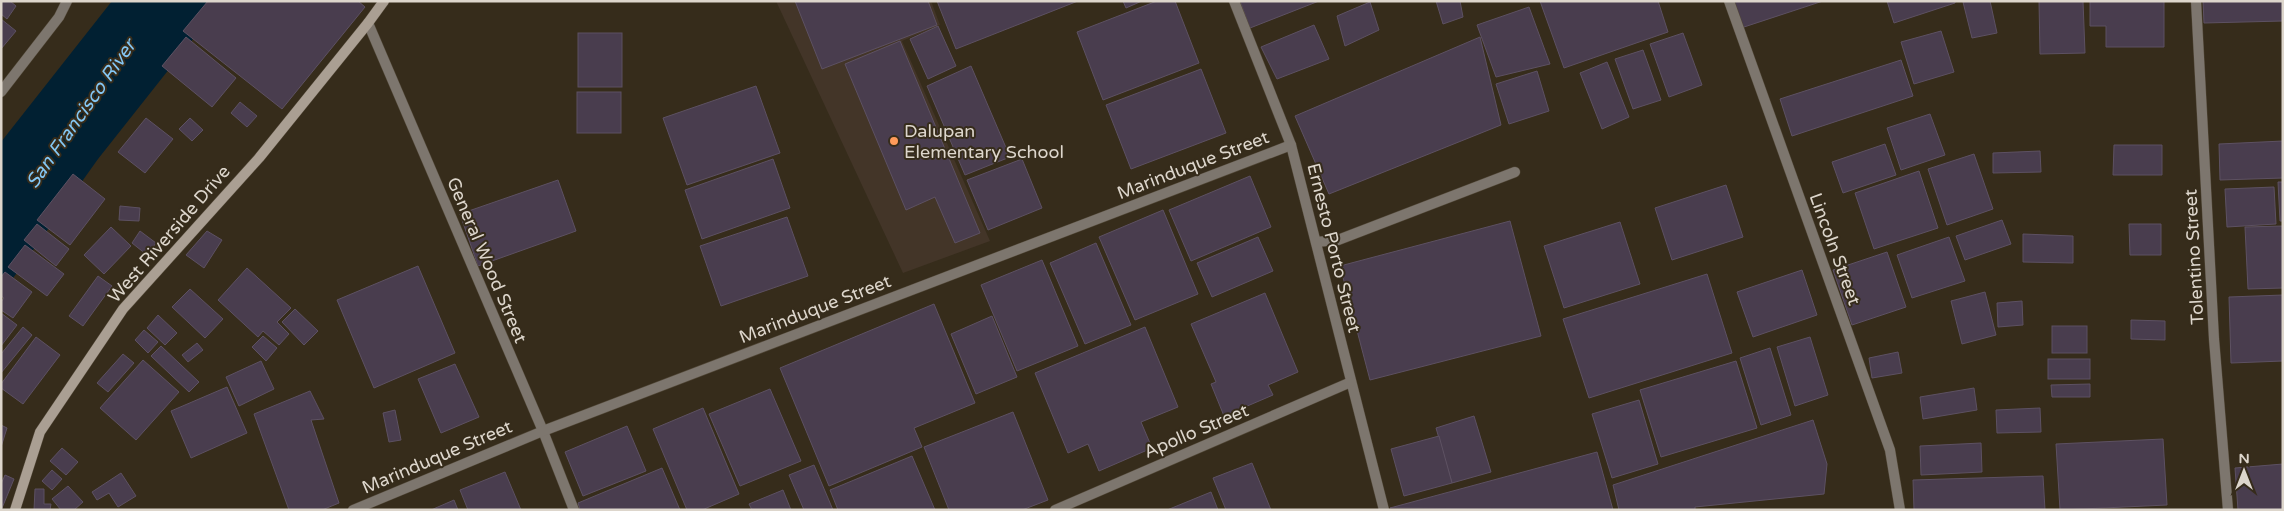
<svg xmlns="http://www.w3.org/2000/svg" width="2284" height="511" viewBox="0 0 2284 511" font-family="'Varela Round',sans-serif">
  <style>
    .education { fill: #433528 }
    .water { fill: #012032 }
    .building { fill: #493d4e; stroke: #5d5162 }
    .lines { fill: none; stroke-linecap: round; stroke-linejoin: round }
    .lane-casing { stroke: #514737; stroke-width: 11 }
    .street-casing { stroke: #514737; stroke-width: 11 }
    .secondary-casing { stroke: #514737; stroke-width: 11 }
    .lane { stroke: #7d766e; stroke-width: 10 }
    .street { stroke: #7d766e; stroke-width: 10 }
    .secondary { stroke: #aa9f93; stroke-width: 10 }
    .poi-dot { fill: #ff9b5a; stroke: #362c1b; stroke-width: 2 }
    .labels { text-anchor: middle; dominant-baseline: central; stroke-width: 4; stroke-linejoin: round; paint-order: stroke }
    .poi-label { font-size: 18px; fill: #ddd6cc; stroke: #362c1b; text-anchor: start }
    .street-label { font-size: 18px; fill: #ddd6cc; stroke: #362c1b }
    .water-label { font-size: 19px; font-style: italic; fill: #84c7f4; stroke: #362c1b }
  </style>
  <rect width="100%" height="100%" fill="#362c1b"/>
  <!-- education -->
  <path class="education" d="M776 1H931L940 25 902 41 990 241 903 273Z"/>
  <!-- water -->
  <path class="water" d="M112 1H223L98 159 1 295V142Z"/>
  <!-- building -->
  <g class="building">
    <path d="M1 1H10L16 6 7 19 1 14Z"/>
    <path d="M208 1H358L365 7 282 109 183 31Z"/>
    <path d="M795 1H928L937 25 822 69Z"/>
    <path d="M937 1H1078L956 49Z"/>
    <path d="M1123 1H1142L1126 8Z"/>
    <path d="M1157 1H1175L1199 63 1103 100 1077 32Z"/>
    <path d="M1240 1H1319L1250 28Z"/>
    <path d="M1436 1H1460L1463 17 1443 24Z"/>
    <path d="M1540 1H1658L1668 32 1564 68Z"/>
    <path d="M1732 1H1823L1741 28Z"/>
    <path d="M1887 1H1955V3L1894 23Z"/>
    <path d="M1968 1H1990L1997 33 1972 38 1963 2Z"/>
    <path d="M2039 1H2083L2085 53 2040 54Z"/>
    <path d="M2090 1H2164V47H2106V26H2090Z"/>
    <path d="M2203 1H2283V21L2204 23Z"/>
    <path d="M1370 2 1379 30 1345 46 1337 16Z"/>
    <path d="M1529 7 1550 64 1496 77 1477 25Z"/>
    <path d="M1 19 16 31 1 49Z"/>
    <path d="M1314 25 1329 59 1277 79 1261 47Z"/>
    <path d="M938 26 956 66 928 79 910 39Z"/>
    <path d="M1941 31 1954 72 1914 84 1901 42Z"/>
    <rect x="578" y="33" width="44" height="54"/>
    <path d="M1683 33 1702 85 1669 97 1650 44Z"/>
    <path d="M186 37 236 78 212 107 162 66Z"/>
    <path d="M1480 37 1501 125 1329 194 1295 116Z"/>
    <path d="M900 41 980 233 955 243 935 197 906 210 845 64Z"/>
    <path d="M1643 50 1661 100 1633 109 1615 59Z"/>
    <path d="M1901 60 1913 96 1792 136 1780 99Z"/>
    <path d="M1607 62 1629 117 1602 129 1580 73Z"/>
    <path d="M971 66 1010 157 965 175 927 86Z"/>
    <path d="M1201 69 1226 133 1131 169 1106 105Z"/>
    <path d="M1537 71 1549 111 1509 124 1496 84Z"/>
    <path d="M756 86 780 153 687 185 663 118Z"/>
    <rect x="577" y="92" width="44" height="41"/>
    <path d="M240 102 257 116 247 127 231 113Z"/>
    <path d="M1930 114 1945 155 1901 170 1887 128Z"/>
    <path d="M146 118 173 139 145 173 118 152Z"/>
    <path d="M190 118 203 130 192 141 179 129Z"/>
    <path d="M2283 141V178L2220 180 2219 144Z"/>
    <path d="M1885 144 1896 175 1843 193 1832 162Z"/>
    <path d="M2114 145H2162V175H2113Z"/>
    <path d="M2040 151 2041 172 1993 173V153Z"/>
    <path d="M1974 154 1993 209 1947 225 1928 169Z"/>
    <path d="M773 159 790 208 702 239 685 190Z"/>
    <path d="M1022 159 1042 208 988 230 967 180Z"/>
    <path d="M1919 171 1938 228 1874 249 1855 193Z"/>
    <path d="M73 174 105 199 70 245 37 220Z"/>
    <path d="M1250 176 1271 227 1191 261 1169 210Z"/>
    <path d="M558 180 576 231 478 266 460 214Z"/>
    <path d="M2278 182H2283V221H2280Z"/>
    <path d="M1726 185 1743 237 1672 260 1655 208Z"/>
    <path d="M2274 187 2276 224 2227 227 2225 189Z"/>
    <path d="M120 206 140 208 139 221 119 220Z"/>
    <path d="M1163 210 1198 294 1135 320 1099 237Z"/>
    <path d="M787 217 808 276 721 306 700 246Z"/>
    <path d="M2002 220 2011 244 1965 260 1956 236Z"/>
    <path d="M1510 221 1541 336 1370 380 1340 266Z"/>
    <path d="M1620 222 1640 284 1564 308 1544 246Z"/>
    <path d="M37 224 69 249 56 266 24 240Z"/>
    <path d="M2129 224H2161V255H2130Z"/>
    <path d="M2283 226V288L2248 289 2245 227Z"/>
    <path d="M111 227 131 246 104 274 84 255Z"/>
    <path d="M140 231 156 243 147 255 132 243Z"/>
    <path d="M207 231 222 240 204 268 186 255Z"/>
    <path d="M2023 234 2073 236V263L2023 262Z"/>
    <path d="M1258 237 1273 271 1212 297 1197 263Z"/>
    <path d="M1949 237 1965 281 1912 298 1897 255Z"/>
    <path d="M1096 243 1131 325 1085 344 1050 263Z"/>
    <path d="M25 245 64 274 47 296 8 267Z"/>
    <path d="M1887 252 1906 307 1852 325 1833 270Z"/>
    <path d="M1042 260 1078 346 1017 371 981 285Z"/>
    <path d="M418 266 455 353 374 388 337 300Z"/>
    <path d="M247 268 291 308 277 322 289 334 279 345 263 331 258 337 218 300Z"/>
    <path d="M1802 270 1817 315 1753 337 1737 292Z"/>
    <path d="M5 272 32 292 13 318 1 310V302L4 298 1 296V277Z"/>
    <path d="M1707 274 1732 353 1589 398 1563 319Z"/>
    <path d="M98 276 112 286 83 326 69 316Z"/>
    <path d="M190 289 223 319 205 338 172 307Z"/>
    <path d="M1985 292 1996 335 1962 344 1951 301Z"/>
    <path d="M1265 293 1298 372 1268 385 1273 395 1224 416 1211 384 1216 382 1191 324Z"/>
    <path d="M2283 295V361L2231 363 2229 297Z"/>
    <path d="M2022 301 2023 325 1998 327 1997 303Z"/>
    <path d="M934 304 975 403 914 428 922 447 829 486 780 368Z"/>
    <path d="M295 309 318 331 304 345 282 322Z"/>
    <path d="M1 313 17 325 1 346Z"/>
    <path d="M158 315 177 333 165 345 147 328Z"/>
    <path d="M992 316 1017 377 976 394 951 334Z"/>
    <path d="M2131 320 2165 321V340L2131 339Z"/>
    <rect x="2052" y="326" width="35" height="27"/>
    <path d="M23 327 32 335 1 373V354Z"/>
    <path d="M1145 327 1178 407 1141 422 1152 448 1099 471 1088 444 1068 453 1035 373Z"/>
    <path d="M144 330 158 342 148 353 135 340Z"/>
    <path d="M263 336 277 348 266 361 252 347Z"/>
    <path d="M36 337 60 355 23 404 1 388V384Z"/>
    <path d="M1810 337 1828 395 1795 406 1777 347Z"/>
    <path d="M197 343 203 350 188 362 182 355Z"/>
    <path d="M161 346 199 382 189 392 151 356Z"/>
    <path d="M1770 348 1791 415 1761 425 1740 358Z"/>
    <path d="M1898 352 1902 373 1872 378 1869 358Z"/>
    <path d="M123 354 134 363 108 392 97 383Z"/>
    <rect x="2048" y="359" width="42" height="20"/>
    <path d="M143 360 179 392 136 440 100 408Z"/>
    <path d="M261 361 274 389 239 406 226 377Z"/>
    <path d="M1736 361 1757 428 1661 457 1640 390Z"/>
    <path d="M455 364 479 417 441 433 418 379Z"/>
    <path d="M2090 384V397H2052L2051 385Z"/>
    <path d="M227 387 247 433 191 458 171 411Z"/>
    <path d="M1974 388 1977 410 1923 419 1920 397Z"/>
    <path d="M770 389 801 461 740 486 709 414Z"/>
    <path d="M310 391 324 419 311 420 339 503 322 510H289L254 414Z"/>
    <path d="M1639 400 1658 464 1612 478 1592 414Z"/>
    <path d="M703 408 739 494 702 510H687L653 429Z"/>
    <path d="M2040 408 2041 432 1997 433 1996 410Z"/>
    <path d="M395 410 401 440 389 442 383 413Z"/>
    <path d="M1013 412 1048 500 1022 510H949L924 447Z"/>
    <path d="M1474 416 1491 472 1452 483 1436 428Z"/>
    <path d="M1813 420 1827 464 1824 494 1695 507V510H1619L1613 485Z"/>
    <path d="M1 425 7 428 1 447Z"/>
    <path d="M627 426 646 471 583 496 565 452Z"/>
    <path d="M1439 436 1452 483 1404 496 1391 449Z"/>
    <path d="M2163 439 2167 505 2060 510 2056 444Z"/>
    <path d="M1981 443 1982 472 1921 475 1920 446Z"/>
    <path d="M62 448 78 462 66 475 50 461Z"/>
    <path d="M1597 452 1613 510 1390 508Z"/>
    <path d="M912 456 935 510H838L830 490Z"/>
    <path d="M1252 463 1271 510H1226L1213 478Z"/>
    <path d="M2283 464V510H2238L2235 468Z"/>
    <path d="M814 465 833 510H804L789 475Z"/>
    <path d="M662 468 680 510H580L578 503Z"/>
    <path d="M52 470 62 479 52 490 42 481Z"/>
    <path d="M505 472 521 510H468L460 490Z"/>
    <path d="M121 473 136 496 118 507 109 493 97 500 92 492Z"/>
    <path d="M5 475 14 479 2 508 1 484Z"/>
    <path d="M2043 476 2045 510H1914L1913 480Z"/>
    <path d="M68 486 83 502 74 510H61L52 499Z"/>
    <path d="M35 489H44V504H51L50 510H34Z"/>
    <path d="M783 490 791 510H752L749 504Z"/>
    <path d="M1211 492 1218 510H1167Z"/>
    <path d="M454 500 458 510H431Z"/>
  </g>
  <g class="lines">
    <!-- lane casing -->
    <g class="lane-casing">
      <path id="lane" d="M1316 242 1338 240 1515 172"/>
    </g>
    <!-- street casing -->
    <g class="street-casing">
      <g id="street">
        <path d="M1234 1 1291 145 1384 510"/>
        <path d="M1729 1 1890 450 1900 510"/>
        <path d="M2196 1 2214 339 2228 510"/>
        <path d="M368 23 543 431 574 510"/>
        <path d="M1 92 59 17 67 1"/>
        <path d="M353 510 543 431 1291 145"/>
        <path d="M1055 510 1351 382"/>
      </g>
    </g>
    <!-- secondary casing -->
    <g class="secondary-casing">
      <path id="secondary" d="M15 510 40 432 123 309 259 158 368 23 384 1"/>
    </g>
    <!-- lane -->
    <use href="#lane" class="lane"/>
    <!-- street -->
    <use href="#street" class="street"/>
    <!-- secondary -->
    <use href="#secondary" class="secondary"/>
  </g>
  <!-- markers -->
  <circle class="poi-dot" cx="894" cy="141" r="5"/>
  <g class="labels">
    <!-- poi labels -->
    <g class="poi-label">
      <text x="904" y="131">Dalupan<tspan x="904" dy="21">Elementary School</tspan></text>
    </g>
    <!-- street labels -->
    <g class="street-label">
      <text transform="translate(1193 165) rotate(-21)">Marinduque Street</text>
      <text transform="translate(169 234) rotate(-49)">West Riverside Drive</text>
      <text transform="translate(1334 248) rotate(76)">Ernesto Porto Street</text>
      <text transform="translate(1835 249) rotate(70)">Lincoln Street</text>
      <text transform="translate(2194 257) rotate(-93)">Tolentino Street</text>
      <text transform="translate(487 260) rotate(67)">General Wood Street</text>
      <text transform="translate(815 309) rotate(-21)">Marinduque Street</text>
      <text transform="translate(1196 431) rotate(-23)">Apollo Street</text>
      <text transform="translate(437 457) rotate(-23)">Marinduque Street</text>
    </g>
    <!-- water labels -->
    <g class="water-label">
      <text transform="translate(81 114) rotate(-55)">San Francisco River</text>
    </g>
  </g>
  <!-- border -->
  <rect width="2284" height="511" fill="none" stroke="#ddd6cc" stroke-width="5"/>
  <!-- north arrow -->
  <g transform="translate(2244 471)" stroke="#362c1b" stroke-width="4" paint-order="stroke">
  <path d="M0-4L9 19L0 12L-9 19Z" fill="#ddd6cc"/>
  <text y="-8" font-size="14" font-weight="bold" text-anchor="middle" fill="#ddd6cc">N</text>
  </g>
</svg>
